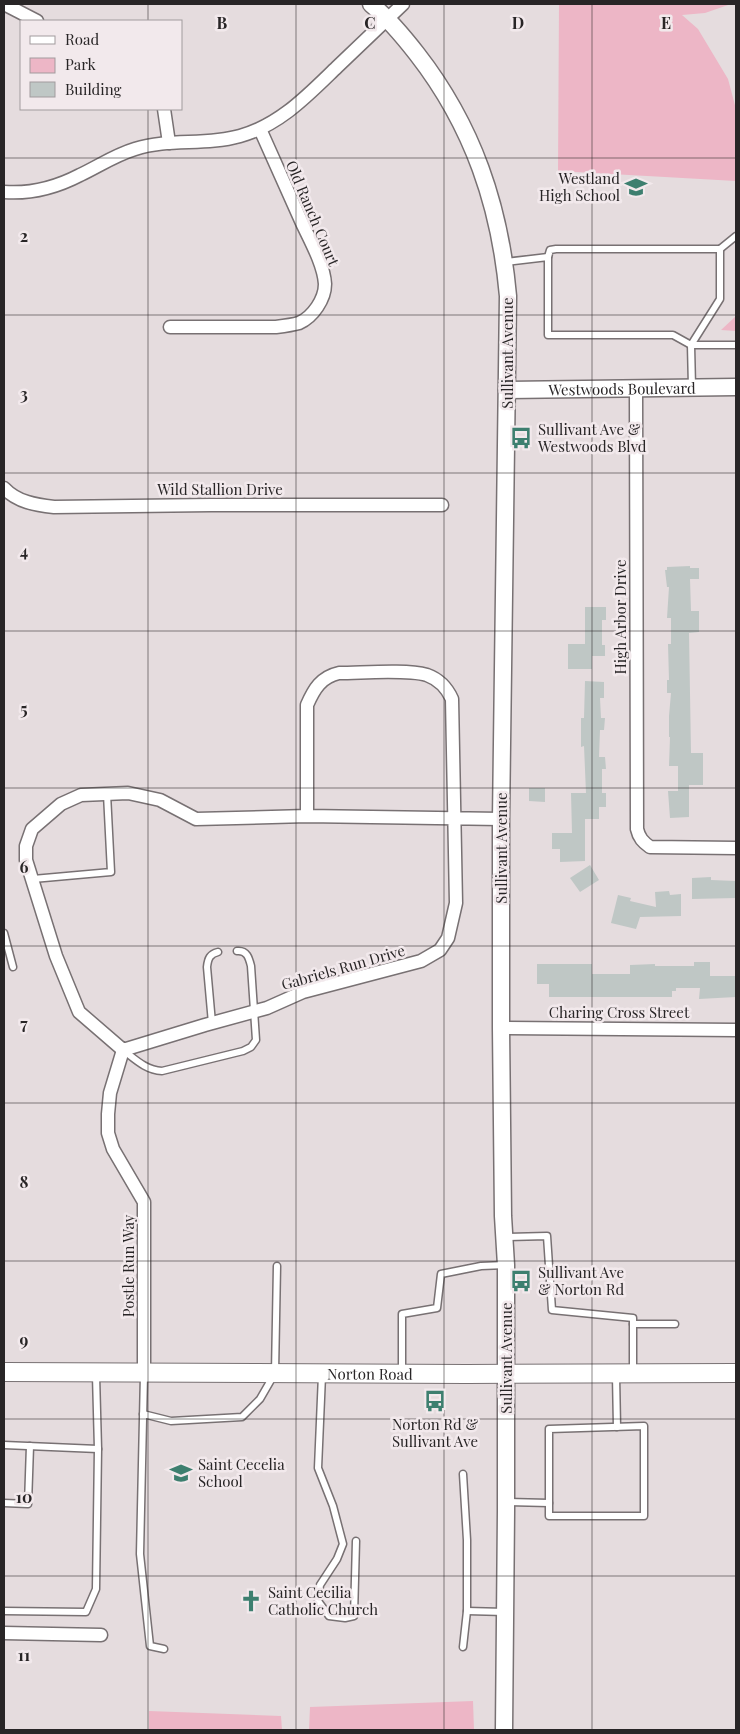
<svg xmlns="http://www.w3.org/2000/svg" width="740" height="1734" viewBox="0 0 740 1734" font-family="'Playfair Display',serif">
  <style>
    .green { fill: #edb6c6 }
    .building { fill: #bfc7c5 }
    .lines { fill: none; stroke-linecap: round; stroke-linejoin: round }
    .service-casing { stroke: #787173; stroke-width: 9 }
    .minor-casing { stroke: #787173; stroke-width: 15 }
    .tertiary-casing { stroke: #787173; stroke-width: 19 }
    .secondary-casing { stroke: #787173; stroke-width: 20 }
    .service { stroke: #fff; stroke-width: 6 }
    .minor { stroke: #fff; stroke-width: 12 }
    .tertiary { stroke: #fff; stroke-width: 16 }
    .secondary { stroke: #fff; stroke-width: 18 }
    .grid { fill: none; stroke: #282526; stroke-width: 1; stroke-opacity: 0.55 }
    .labels { text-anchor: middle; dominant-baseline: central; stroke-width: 5; stroke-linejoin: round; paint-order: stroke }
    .poi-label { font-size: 15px; fill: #282526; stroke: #f2e9ec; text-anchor: start }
    .street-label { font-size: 15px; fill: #282526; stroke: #f2e9ec }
    .grid-label { font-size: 16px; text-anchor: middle; font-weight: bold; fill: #282526; stroke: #f2e9ec; stroke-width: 5; stroke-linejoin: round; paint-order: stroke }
  </style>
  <rect width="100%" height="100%" fill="#e5dcde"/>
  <!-- green -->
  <g class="green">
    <path d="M559 4H731L705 13 682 15 698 29 728 79 736 109V181L558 171Z"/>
    <path d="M736 316V331L721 330Z"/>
    <path d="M473 1701 474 1730H309L310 1707Z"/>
    <path d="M149 1711 281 1716 282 1730H149Z"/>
  </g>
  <!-- building -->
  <g class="building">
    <path d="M690 566V568H699V579H690L691 611H699V632L689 633 691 753H703V785H689V817L670 818 668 791H678V766H669L670 737H669V716L671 693H667V680H669L668 644H671V618H667L669 587H667L665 570H667V567Z"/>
    <path d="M585 607H606V620H602V645H605V656H592V669H568V644H585Z"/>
    <path d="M585 681 604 682V698H600L601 718H605L604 730H600L599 757H605L606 769H602V793H606V807H599V819H585V861L560 862V849H552V833H572L571 793H586L584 746 581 747V718H584Z"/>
    <path d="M529 788H545V802L529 801Z"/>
    <path d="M590 865 599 880 580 892 570 878Z"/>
    <path d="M711 877V880L736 881V898L692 899V878Z"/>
    <path d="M669 891 670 895 681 894V916L640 917 636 929 611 923 618 895 631 898 630 901 656 907 655 892Z"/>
    <path d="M694 962H710V976H736V997L699 999 700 988H676V991H672V997H549V984H537V964H592V974H630V965L655 964V966H694Z"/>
  </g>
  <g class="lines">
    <!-- service casing -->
    <g class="service-casing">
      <g id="service">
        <path d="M720 249 736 236"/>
        <path d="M548 257 550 250 556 249H720V299L691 345 692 387"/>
        <path d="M505 262 548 257V335H673L691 345H736"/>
        <path d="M33 879 111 872 107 794"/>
        <path d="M4 933 13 967"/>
        <path d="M212 1023 207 967C208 958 210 954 218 952"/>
        <path d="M123 1050C136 1060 146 1070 162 1071L243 1051 251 1047 256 1040 251 966C249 958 247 950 237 951"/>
        <path d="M506 1237 547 1236 552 1310 633 1318V1372"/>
        <path d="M633 1324H675"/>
        <path d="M402 1373V1314L437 1308 441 1274 481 1266 506 1265"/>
        <path d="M144 1374 140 1554 150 1646 164 1649"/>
        <path d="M322 1375 318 1468 333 1506 343 1544 337 1559 320 1585 318 1601 329 1616 345 1618 354 1616 356 1541"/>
        <path d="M616 1375 617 1427"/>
        <path d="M143 1414 171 1421 242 1417 260 1399 275 1373 277 1266"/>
        <path d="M644 1426V1516H549V1429Z"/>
        <path d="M4 1445 98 1449"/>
        <path d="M507 1502 549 1503"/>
        <path d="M4 1503 28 1504 30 1446"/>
        <path d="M4 1611 86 1612 96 1589 98 1449 96 1375"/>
        <path d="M467 1611 505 1612"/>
        <path d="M463 1647 467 1611V1540L463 1474"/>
      </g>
    </g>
    <!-- minor casing -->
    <g class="minor-casing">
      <g id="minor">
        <path d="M4 4 37 21"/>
        <path d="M164 109 169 143"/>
        <path d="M4 192C30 194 57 187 80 175 99 166 115 155 135 149 169 138 205 146 240 136 280 125 308 95 337 67 359 46 381 25 403 4"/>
        <path d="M170 327H276C284 326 292 325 299 323 313 317 325 299 325 284 324 265 310 240 302 223 288 192 274 161 260 129"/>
        <path d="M636 389 637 829C639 838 643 842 650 847L736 848"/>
        <path d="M4 488C17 502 36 505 54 507L211 505H442"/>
        <path d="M307 816V705C314 689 321 677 339 673 362 673 406 669 427 675 438 679 447 688 452 699L456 903 448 938 440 950 421 961 303 992 267 1008 205 1025 123 1050 79 1012 56 956 26 860V846L32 829 61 804 81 795 128 793 160 800 196 819 307 816 501 819"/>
        <path d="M501 1028 736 1030"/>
        <path d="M123 1050 110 1093 108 1114V1133L113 1149 144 1202V1373"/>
        <path d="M4 1633 101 1635"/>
      </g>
    </g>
    <!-- tertiary casing -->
    <g class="tertiary-casing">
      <g id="tertiary">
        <path d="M371 4C389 19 403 36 417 54 473 126 500 206 508 296L501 819V1028L503 1216 506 1265V1511L504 1730"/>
        <path id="s1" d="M507 390 736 387"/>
      </g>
    </g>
    <!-- secondary casing -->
    <g class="secondary-casing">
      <g id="secondary">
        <path id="s2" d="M4 1372 467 1374 736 1373"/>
      </g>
    </g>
    <!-- service -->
    <use href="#service" class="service"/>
    <!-- minor -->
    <use href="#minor" class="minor"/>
    <!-- tertiary -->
    <use href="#tertiary" class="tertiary"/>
    <!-- secondary -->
    <use href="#secondary" class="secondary"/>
  </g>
  <!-- grid -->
  <path class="grid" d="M148 4V21M296 4V1730M444 4V1730M592 4V1730M148 109V1730M4 158H736M4 315H736M4 473H736M4 631H736M4 788H736M4 946H736M4 1103H736M4 1261H736M4 1419H736M4 1576H736"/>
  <!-- icons -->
  <defs>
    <g id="school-bare" transform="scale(1.725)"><path d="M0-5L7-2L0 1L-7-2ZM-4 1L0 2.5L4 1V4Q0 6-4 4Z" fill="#3d7f6f" stroke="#f2e9ec" stroke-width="2.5" paint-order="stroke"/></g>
    <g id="bus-bare" transform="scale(1.725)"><path d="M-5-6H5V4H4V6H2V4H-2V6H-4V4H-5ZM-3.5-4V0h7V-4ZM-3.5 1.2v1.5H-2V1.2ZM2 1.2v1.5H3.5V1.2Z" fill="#3d7f6f" stroke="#f2e9ec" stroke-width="2.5" paint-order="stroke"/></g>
    <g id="church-bare" transform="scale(1.725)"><path d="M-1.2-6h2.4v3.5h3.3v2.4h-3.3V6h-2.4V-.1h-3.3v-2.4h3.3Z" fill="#3d7f6f" stroke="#f2e9ec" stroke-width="2.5" paint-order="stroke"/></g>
  </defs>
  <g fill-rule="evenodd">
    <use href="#school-bare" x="636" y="187"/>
    <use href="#bus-bare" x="521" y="438"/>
    <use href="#bus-bare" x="521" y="1281"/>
    <use href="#bus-bare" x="435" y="1401"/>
    <use href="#school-bare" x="181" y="1473"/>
    <use href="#church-bare" x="251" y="1601"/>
  </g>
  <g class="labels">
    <!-- poi labels -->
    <g class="poi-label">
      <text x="620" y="178" text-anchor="end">Westland<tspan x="620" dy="17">High School</tspan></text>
      <text x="538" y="429">Sullivant Ave &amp;<tspan x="538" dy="17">Westwoods Blvd</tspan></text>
      <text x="538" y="1272">Sullivant Ave<tspan x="538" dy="17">&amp; Norton Rd</tspan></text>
      <text x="435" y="1424" text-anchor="middle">Norton Rd &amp;<tspan x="435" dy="17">Sullivant Ave</tspan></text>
      <text x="198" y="1464">Saint Cecelia<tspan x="198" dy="17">School</tspan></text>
      <text x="268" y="1592">Saint Cecilia<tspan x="268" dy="17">Catholic Church</tspan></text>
    </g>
    <!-- street labels -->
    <g class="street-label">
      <text transform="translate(313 213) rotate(67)">Old Ranch Court</text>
      <text transform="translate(507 353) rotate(-90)">Sullivant Avenue</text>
      <text stroke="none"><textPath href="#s1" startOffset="115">Westwoods Boulevard</textPath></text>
      <text x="220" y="489">Wild Stallion Drive</text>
      <text transform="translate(620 617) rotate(-90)">High Arbor Drive</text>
      <text transform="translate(501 848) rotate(-90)">Sullivant Avenue</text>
      <text transform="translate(343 967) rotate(-16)">Gabriels Run Drive</text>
      <text x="619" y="1012">Charing Cross Street</text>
      <text transform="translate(128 1266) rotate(-90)">Postle Run Way</text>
      <text transform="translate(506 1358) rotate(-90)">Sullivant Avenue</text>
      <text stroke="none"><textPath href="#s2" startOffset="366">Norton Road</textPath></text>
    </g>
  </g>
  <g class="grid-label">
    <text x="222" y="29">B</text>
    <text x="370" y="29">C</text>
    <text x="518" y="29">D</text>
    <text x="666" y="29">E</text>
    <text x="24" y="242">2</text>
    <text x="24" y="400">3</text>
    <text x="24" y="557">4</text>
    <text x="24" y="715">5</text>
    <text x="24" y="873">6</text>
    <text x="24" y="1030">7</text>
    <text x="24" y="1188">8</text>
    <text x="24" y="1346">9</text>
    <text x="24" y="1503">10</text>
    <text x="24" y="1661">11</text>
  </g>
  <!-- border -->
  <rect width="740" height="1734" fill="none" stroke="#282526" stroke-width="10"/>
  <!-- legend -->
  <rect x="20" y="20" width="162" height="90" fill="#f2e9ec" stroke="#a19b9d"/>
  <rect x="30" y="36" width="25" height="8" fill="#ffffff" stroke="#a19b9d"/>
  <text x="65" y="45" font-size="15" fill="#282526">Road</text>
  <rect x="30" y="58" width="25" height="15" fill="#edb6c6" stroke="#a19b9d"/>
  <text x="65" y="70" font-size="15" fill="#282526">Park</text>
  <rect x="30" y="82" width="25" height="15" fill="#bfc7c5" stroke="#a19b9d"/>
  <text x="65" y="95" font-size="15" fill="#282526">Building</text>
</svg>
